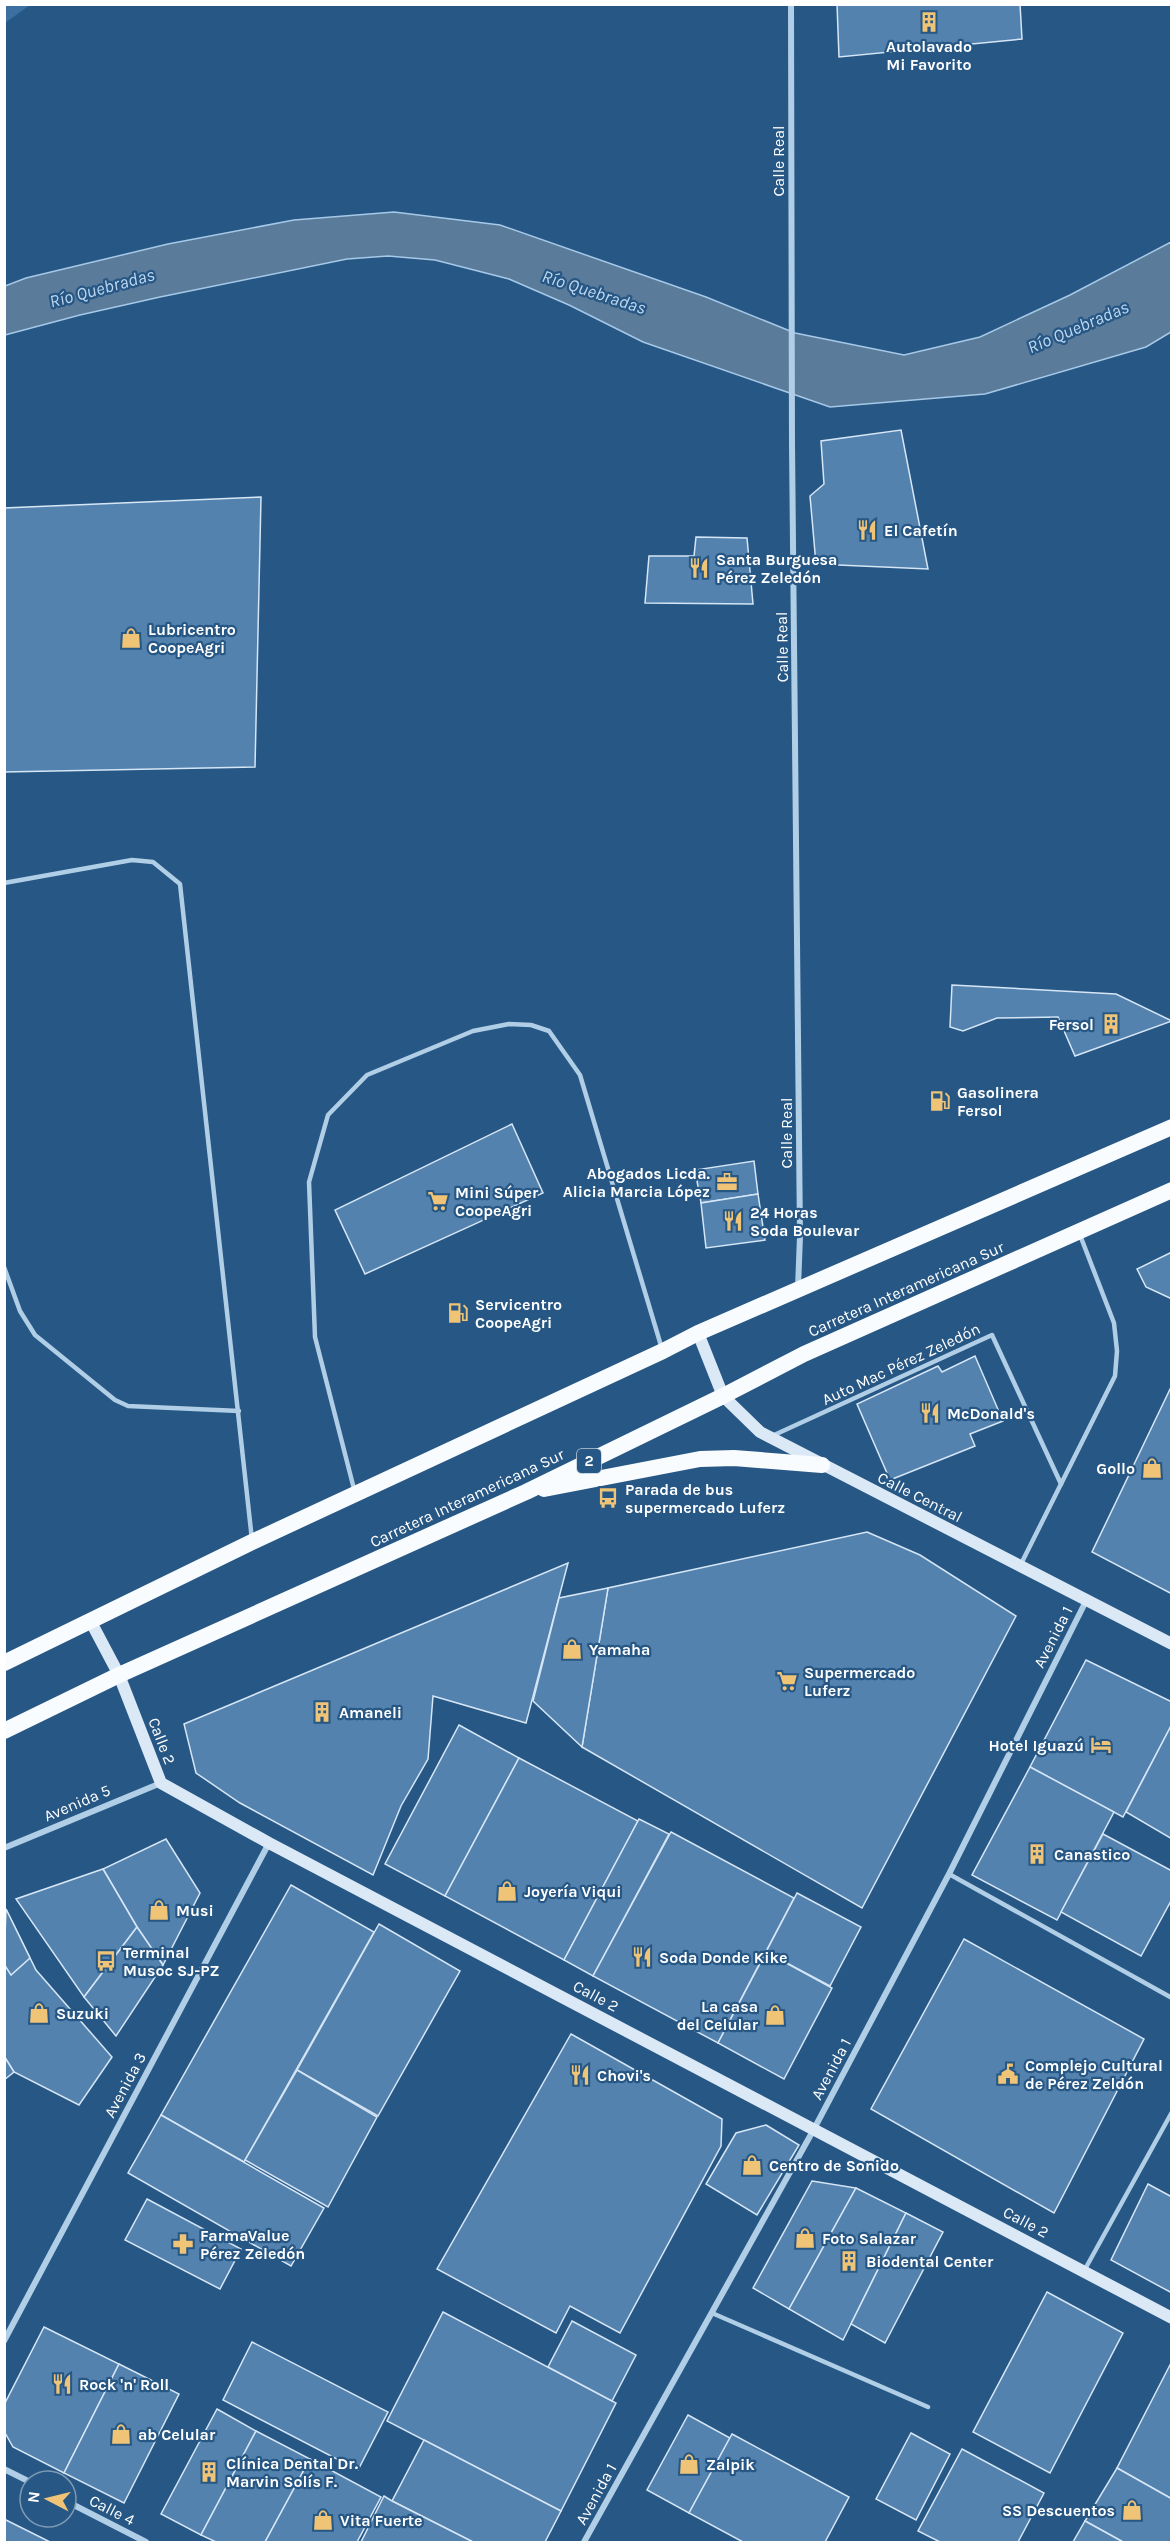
<svg xmlns="http://www.w3.org/2000/svg" width="1176" height="2547" viewBox="0 0 1176 2547" font-family="Karla,sans-serif">
  <style>
    .green { fill: #3c70a0 }
    .water { fill: #5b7b9b; stroke: #a6c9e8; stroke-width: 1.5 }
    .building { fill: #5482ae; stroke: #d5e6f6; stroke-width: 1.5 }
    .lines { fill: none; stroke-linecap: round; stroke-linejoin: round }
    .service { stroke: #b1cee7; stroke-width: 4.5 }
    .minor { stroke: #b1cee7; stroke-width: 6 }
    .secondary { stroke: #dbe9f7; stroke-width: 12 }
    .trunk { stroke: #f9fcfe; stroke-width: 16 }
    .labels { text-anchor: middle; dominant-baseline: central; stroke-width: 4.5; stroke-linejoin: round; paint-order: stroke }
    .shield { fill: #275784; stroke: #becdda; stroke-width: 1.5 }
    .shield-label { font-size: 15px; font-weight: bold; fill: #fff }
    .poi-label { font-size: 16px; font-weight: bold; fill: #fff; stroke: #275784; text-anchor: start }
    .street-label { font-size: 16px; fill: #fff; stroke: #275784 }
    .water-label { font-size: 18px; font-style: italic; fill: #bdd7ef; stroke: #275784 }
  </style>
  <rect width="100%" height="100%" fill="#275784"/>
  <!-- green -->
  <path class="green" d="M5 4H30V5L5 23Z"/>
  <!-- water -->
  <path class="water" d="M394 212 500 225 706 297 795 333 904 355 980 337 1070 295 1171 242V332L1146 347 985 394 830 407 643 342 569 305 509 279 435 260 388 256 347 259 160 297 80 315 5 335V286L26 278 168 244 294 220Z"/>
  <!-- building -->
  <g class="building">
    <path d="M837 4H1020L1022 39 839 57Z"/>
    <path d="M901 430 928 569 816 564 810 496 824 484 821 441Z"/>
    <path d="M261 497 255 767 4 772V508Z"/>
    <path d="M696 537 747 538 753 604 645 603 649 556H694Z"/>
    <path d="M952 985 1116 994 1172 1021 1075 1056 1058 1017 997 1018 963 1031 950 1027Z"/>
    <path d="M512 1124 543 1193 365 1274 335 1210Z"/>
    <path d="M754 1161 758 1194 701 1203 695 1170Z"/>
    <path d="M758 1194 765 1240 706 1248 701 1203Z"/>
    <path d="M1172 1252V1299L1146 1287 1137 1269Z"/>
    <path d="M975 1356 1003 1421 970 1434 975 1446 890 1480 857 1404 938 1366 942 1372Z"/>
    <path d="M1172 1385V1594L1092 1552Z"/>
    <path d="M867 1532 920 1555 1016 1616 862 1908 582 1747 608 1588Z"/>
    <path d="M568 1563 526 1723 433 1696 428 1759 401 1806 373 1875 240 1803 196 1773 184 1724Z"/>
    <path d="M608 1588 582 1747 533 1701 559 1598Z"/>
    <path d="M1086 1660 1172 1702V1724L1123 1817 1030 1767Z"/>
    <path d="M1172 1724V1839L1126 1812Z"/>
    <path d="M459 1725 519 1758 445 1896 385 1864Z"/>
    <path d="M519 1758 638 1821 564 1960 445 1896Z"/>
    <path d="M1030 1767 1114 1812 1057 1920 972 1875Z"/>
    <path d="M639 1819 669 1834 593 1976 564 1960Z"/>
    <path d="M671 1832 794 1898 718 2043 593 1976Z"/>
    <path d="M1103 1834 1172 1871V1899L1141 1956 1061 1912Z"/>
    <path d="M166 1839 200 1893 163 1965 137 1927 103 1869Z"/>
    <path d="M103 1869 137 1927 84 1997 16 1899Z"/>
    <path d="M291 1885 374 1932 244 2162 161 2115Z"/>
    <path d="M797 1893 861 1927 830 1986 766 1952Z"/>
    <path d="M6 1909 36 1970 112 2057 79 2105 14 2072 4 2056Z"/>
    <path d="M6 1909 30 1958 11 1975 4 1964Z"/>
    <path d="M379 1924 460 1971 378 2116 297 2070Z"/>
    <path d="M137 1927 163 1965 116 2036 84 1997Z"/>
    <path d="M964 1939 1144 2039 1054 2213 871 2109Z"/>
    <path d="M766 1952 832 1988 784 2079 718 2043Z"/>
    <path d="M571 2034 722 2119 721 2146 620 2333 570 2306 556 2333 437 2269Z"/>
    <path d="M4 2056 14 2072 4 2080Z"/>
    <path d="M297 2070 377 2117 328 2207 245 2160Z"/>
    <path d="M161 2115 324 2208 291 2266 128 2173Z"/>
    <path d="M766 2125 799 2145 757 2215 706 2184 736 2133Z"/>
    <path d="M812 2181 856 2188 789 2309 753 2288Z"/>
    <path d="M1148 2184 1172 2197V2293L1111 2260Z"/>
    <path d="M856 2188 906 2213 843 2340 789 2309Z"/>
    <path d="M147 2199 241 2249 220 2289 125 2240Z"/>
    <path d="M906 2213 943 2232 885 2343 851 2324Z"/>
    <path d="M1047 2292 1123 2333 1050 2473 973 2432Z"/>
    <path d="M443 2312 616 2403 561 2511 387 2421Z"/>
    <path d="M572 2321 636 2355 612 2401 548 2367Z"/>
    <path d="M44 2327 119 2364 64 2473 13 2447 4 2431V2405Z"/>
    <path d="M252 2342 388 2412 358 2470 223 2400Z"/>
    <path d="M1172 2361V2499L1117 2468Z"/>
    <path d="M119 2364 179 2394 124 2503 64 2473Z"/>
    <path d="M217 2409 256 2431 201 2535 161 2514Z"/>
    <path d="M688 2415 730 2438 689 2513 647 2490Z"/>
    <path d="M256 2431 310 2459 265 2542H216L201 2535Z"/>
    <path d="M911 2433 950 2454 916 2520 876 2499Z"/>
    <path d="M732 2434 849 2497 825 2542H743L689 2513Z"/>
    <path d="M424 2440 561 2511 545 2542H473L392 2501Z"/>
    <path d="M962 2449 1044 2493 1018 2542H940L918 2531Z"/>
    <path d="M310 2459 381 2497 357 2542H265Z"/>
    <path d="M1117 2468 1172 2499V2542H1123L1085 2521Z"/>
    <path d="M384 2496 392 2501 473 2542H361Z"/>
    <path d="M4 2519 50 2542H4Z"/>
    <path d="M1085 2521 1123 2542H1073Z"/>
  </g>
  <g class="lines">
    <!-- service -->
    <g class="service">
      <path d="M4 883 132 860 153 862 180 884 252 1540"/>
      <path d="M4 1267 20 1311 35 1335 115 1400 128 1406 239 1411"/>
      <path d="M772 1436 992 1335 1061 1484"/>
      <path d="M354 1489 315 1337 309 1182 328 1115 367 1075 473 1031 509 1024 531 1025 549 1031 580 1075 662 1349"/>
      <path d="M1021 1564 1115 1376 1117 1351 1114 1323 1080 1235"/>
      <path d="M949 1874 1172 1998"/>
      <path d="M1084 2271 1172 2112"/>
      <path d="M712 2313 928 2407"/>
    </g>
    <!-- minor -->
    <g class="minor">
      <path d="M791 4 792 445 800 1236 798 1288"/>
      <path d="M4 1848 161 1783"/>
      <path d="M4 2341 269 1843"/>
      <path d="M4 2469 30 2482"/>
      <path d="M66 2501 146 2542"/>
      <path d="M584 2542 814 2129 949 1874 1086 1601"/>
    </g>
    <!-- secondary -->
    <g class="secondary">
      <path d="M698 1333 723 1396 760 1432 1172 1644"/>
      <path d="M91 1622 119 1675 161 1783 269 1843 1172 2318"/>
    </g>
    <!-- trunk -->
    <g class="trunk">
      <path d="M544 1489 700 1459 734 1458 822 1465"/>
      <path d="M4 1663 252 1542 663 1351 698 1333 1172 1127"/>
      <path d="M4 1731 119 1675 526 1492 723 1396 804 1354 1172 1190"/>
    </g>
  </g>
  <!-- icons -->
  <defs>
    <g id="building-bare" transform="scale(1.62)"><path d="M-4-6H4V6H1V3H-1V6H-4ZM-2.5-4.3h1.7v1.8h-1.7ZM.8-4.3h1.7v1.8H.8ZM-2.5-1h1.7V.8h-1.7ZM.8-1h1.7V.8H.8Z" fill="#efc477" stroke="#275784" stroke-width="2.5" paint-order="stroke"/></g>
    <g id="restaurant-bare" transform="scale(1.62)"><path d="M-5-6h1v4h1v-4h1v4h1v-4h1v5L-1.5 .5V6h-2V.5L-5-1ZM5-6V6H3V1.5H1.5Q1.5-4 5-6Z" fill="#efc477" stroke="#275784" stroke-width="2.5" paint-order="stroke"/></g>
    <g id="shop-bare" transform="scale(1.62)"><path d="M-5-2.5h2.3a2.7 3.5 0 0 1 5.4 0H5L5.5 6h-11ZM-1.5-2.5h3a1.5 2.3 0 0 0-3 0Z" fill="#efc477" stroke="#275784" stroke-width="2.5" paint-order="stroke"/></g>
    <g id="fuel-bare" transform="scale(1.62)"><path d="M-5.5-6h7V0h2V4h1.3V-2.5L3-4.5l.8-.8L6-3V5H2.5V1h-1V6h-7ZM-4.2-4.7v3.2H.2V-4.7Z" fill="#efc477" stroke="#275784" stroke-width="2.5" paint-order="stroke"/></g>
    <g id="office-bare" transform="scale(1.62)"><path d="M-6-3h4V-5.5h4V-3h4V5H-6ZM-1-4.5V-3h2v-1.5ZM-6 0V1H6V0Z" fill="#efc477" stroke="#275784" stroke-width="2.5" paint-order="stroke"/></g>
    <g id="supermarket-bare" transform="scale(1.62)"><path d="M-6-5.5h2.5l.6 2H6L4.5 2H-2.5L-4.4-4H-6ZM-1.5 3.2a1.3 1.3 0 1 0 .1 0ZM3 3.2a1.3 1.3 0 1 0 .1 0Z" fill="#efc477" stroke="#275784" stroke-width="2.5" paint-order="stroke"/></g>
    <g id="bus-bare" transform="scale(1.62)"><path d="M-5-6H5V4H4V6H2V4H-2V6H-4V4H-5ZM-3.5-4V0h7V-4ZM-3.5 1.2v1.5H-2V1.2ZM2 1.2v1.5H3.5V1.2Z" fill="#efc477" stroke="#275784" stroke-width="2.5" paint-order="stroke"/></g>
    <g id="hotel-bare" transform="scale(1.62)"><path d="M-6-4.5h1.5V1H6V5H4.5V3h-9V5H-6ZM-4 0a1.8 1.8 0 1 1 3.6 0ZM.5 0V-2.5h3Q6-2.5 6 0Z" fill="#efc477" stroke="#275784" stroke-width="2.5" paint-order="stroke"/></g>
    <g id="civic-bare" transform="scale(1.62)"><path d="M-.6-6.5H3V-4.5H.6V-3L4-1V1h2V6H-6V1h2V-1L-.6-3ZM-1.2 2.5V6h2.4V2.5Z" fill="#efc477" stroke="#275784" stroke-width="2.5" paint-order="stroke"/></g>
    <g id="pharmacy-bare" transform="scale(1.62)"><path d="M-2-6h4v4h4v4h-4v4h-4v-4h-4v-4h4Z" fill="#efc477" stroke="#275784" stroke-width="2.5" paint-order="stroke"/></g>
  </defs>
  <g fill-rule="evenodd">
    <use href="#building-bare" x="929" y="22"/>
    <use href="#restaurant-bare" x="867" y="530"/>
    <use href="#restaurant-bare" x="699" y="568"/>
    <use href="#shop-bare" x="131" y="638"/>
    <use href="#building-bare" x="1111" y="1024"/>
    <use href="#fuel-bare" x="940" y="1101"/>
    <use href="#office-bare" x="727" y="1182"/>
    <use href="#supermarket-bare" x="438" y="1201"/>
    <use href="#restaurant-bare" x="733" y="1221"/>
    <use href="#fuel-bare" x="458" y="1313"/>
    <use href="#restaurant-bare" x="930" y="1413"/>
    <use href="#shop-bare" x="1152" y="1468"/>
    <use href="#bus-bare" x="608" y="1498"/>
    <use href="#shop-bare" x="572" y="1649"/>
    <use href="#supermarket-bare" x="787" y="1681"/>
    <use href="#building-bare" x="322" y="1712"/>
    <use href="#hotel-bare" x="1101" y="1745"/>
    <use href="#building-bare" x="1037" y="1854"/>
    <use href="#shop-bare" x="507" y="1891"/>
    <use href="#shop-bare" x="159" y="1910"/>
    <use href="#restaurant-bare" x="642" y="1957"/>
    <use href="#bus-bare" x="106" y="1961"/>
    <use href="#shop-bare" x="39" y="2013"/>
    <use href="#shop-bare" x="775" y="2015"/>
    <use href="#civic-bare" x="1008" y="2074"/>
    <use href="#restaurant-bare" x="580" y="2075"/>
    <use href="#shop-bare" x="752" y="2165"/>
    <use href="#shop-bare" x="805" y="2238"/>
    <use href="#pharmacy-bare" x="183" y="2244"/>
    <use href="#building-bare" x="849" y="2261"/>
    <use href="#restaurant-bare" x="62" y="2384"/>
    <use href="#shop-bare" x="121" y="2434"/>
    <use href="#shop-bare" x="689" y="2464"/>
    <use href="#building-bare" x="209" y="2472"/>
    <use href="#shop-bare" x="1132" y="2510"/>
    <use href="#shop-bare" x="323" y="2520"/>
  </g>
  <g class="labels">
    <!-- shield labels -->
    <rect class="shield" x="577" y="1449" width="24" height="24" rx="4.5"/>
    <g class="shield-label">
      <text x="589" y="1461">2</text>
    </g>
    <!-- poi labels -->
    <g class="poi-label">
      <text x="929" y="46" text-anchor="middle">Autolavado<tspan x="929" dy="18">Mi Favorito</tspan></text>
      <text x="884" y="530">El Cafetín</text>
      <text x="716" y="559">Santa Burguesa<tspan x="716" dy="18">Pérez Zeledón</tspan></text>
      <text x="148" y="629">Lubricentro<tspan x="148" dy="18">CoopeAgri</tspan></text>
      <text x="1094" y="1024" text-anchor="end">Fersol</text>
      <text x="957" y="1092">Gasolinera<tspan x="957" dy="18">Fersol</tspan></text>
      <text x="710" y="1173" text-anchor="end">Abogados Licda.<tspan x="710" dy="18">Alicia Marcia López</tspan></text>
      <text x="455" y="1192">Mini Súper<tspan x="455" dy="18">CoopeAgri</tspan></text>
      <text x="750" y="1212">24 Horas<tspan x="750" dy="18">Soda Boulevar</tspan></text>
      <text x="475" y="1304">Servicentro<tspan x="475" dy="18">CoopeAgri</tspan></text>
      <text x="947" y="1413">McDonald's</text>
      <text x="1135" y="1468" text-anchor="end">Gollo</text>
      <text x="625" y="1489">Parada de bus<tspan x="625" dy="18">supermercado Luferz</tspan></text>
      <text x="589" y="1649">Yamaha</text>
      <text x="804" y="1672">Supermercado<tspan x="804" dy="18">Luferz</tspan></text>
      <text x="339" y="1712">Amaneli</text>
      <text x="1084" y="1745" text-anchor="end">Hotel Iguazú</text>
      <text x="1054" y="1854">Canastico</text>
      <text x="524" y="1891">Joyería Viqui</text>
      <text x="176" y="1910">Musi</text>
      <text x="123" y="1952">Terminal<tspan x="123" dy="18">Musoc SJ-PZ</tspan></text>
      <text x="659" y="1957">Soda Donde Kike</text>
      <text x="758" y="2006" text-anchor="end">La casa<tspan x="758" dy="18">del Celular</tspan></text>
      <text x="56" y="2013">Suzuki</text>
      <text x="1025" y="2065">Complejo Cultural<tspan x="1025" dy="18">de Pérez Zeldón</tspan></text>
      <text x="597" y="2075">Chovi's</text>
      <text x="769" y="2165">Centro de Sonido</text>
      <text x="200" y="2235">FarmaValue<tspan x="200" dy="18">Pérez Zeledón</tspan></text>
      <text x="822" y="2238">Foto Salazar</text>
      <text x="866" y="2261">Biodental Center</text>
      <text x="79" y="2384">Rock 'n' Roll</text>
      <text x="138" y="2434">ab Celular</text>
      <text x="226" y="2463">Clínica Dental Dr.<tspan x="226" dy="18">Marvin Solís F.</tspan></text>
      <text x="706" y="2464">Zalpik</text>
      <text x="1115" y="2510" text-anchor="end">SS Descuentos</text>
      <text x="340" y="2520">Vita Fuerte</text>
    </g>
    <!-- street labels -->
    <g class="street-label">
      <text transform="translate(778 161) rotate(-90)">Calle Real</text>
      <text transform="translate(782 647) rotate(-91)">Calle Real</text>
      <text transform="translate(786 1133) rotate(-90)">Calle Real</text>
      <text transform="translate(906 1289) rotate(-24)">Carretera Interamericana Sur</text>
      <text transform="translate(901 1364) rotate(-25)">Auto Mac Pérez Zeledón</text>
      <text transform="translate(920 1497) rotate(27)">Calle Central</text>
      <text transform="translate(467 1498) rotate(-25)">Carretera Interamericana Sur</text>
      <text transform="translate(1053 1637) rotate(-63)">Avenida 1</text>
      <text transform="translate(162 1741) rotate(69)">Calle 2</text>
      <text transform="translate(77 1803) rotate(-23)">Avenida 5</text>
      <text transform="translate(596 1996) rotate(28)">Calle 2</text>
      <text transform="translate(831 2069) rotate(-62)">Avenida 1</text>
      <text transform="translate(125 2085) rotate(-62)">Avenida 3</text>
      <text transform="translate(1026 2222) rotate(28)">Calle 2</text>
      <text transform="translate(596 2494) rotate(-61)">Avenida 1</text>
      <text transform="translate(112 2510) rotate(27)">Calle 4</text>
    </g>
    <!-- water labels -->
    <g class="water-label">
      <text transform="translate(102 288) rotate(-15)">Río Quebradas</text>
      <text transform="translate(594 292) rotate(18)">Río Quebradas</text>
      <text transform="translate(1078 327) rotate(-23)">Río Quebradas</text>
    </g>
  </g>
  <!-- border -->
  <rect width="1176" height="2547" fill="none" stroke="#ffffff" stroke-width="12"/>
  <!-- north arrow -->
  <g transform="translate(48 2499) rotate(277)"><circle r="28" fill="#275784" stroke="#7d9ab5" stroke-width="1.5"/>
  <path d="M0-4.5L10 22L0 15L-10 22Z" fill="#efc477"/>
  <text y="-9" font-size="16" font-weight="bold" text-anchor="middle" fill="#ffffff">N</text>
  </g>
</svg>
